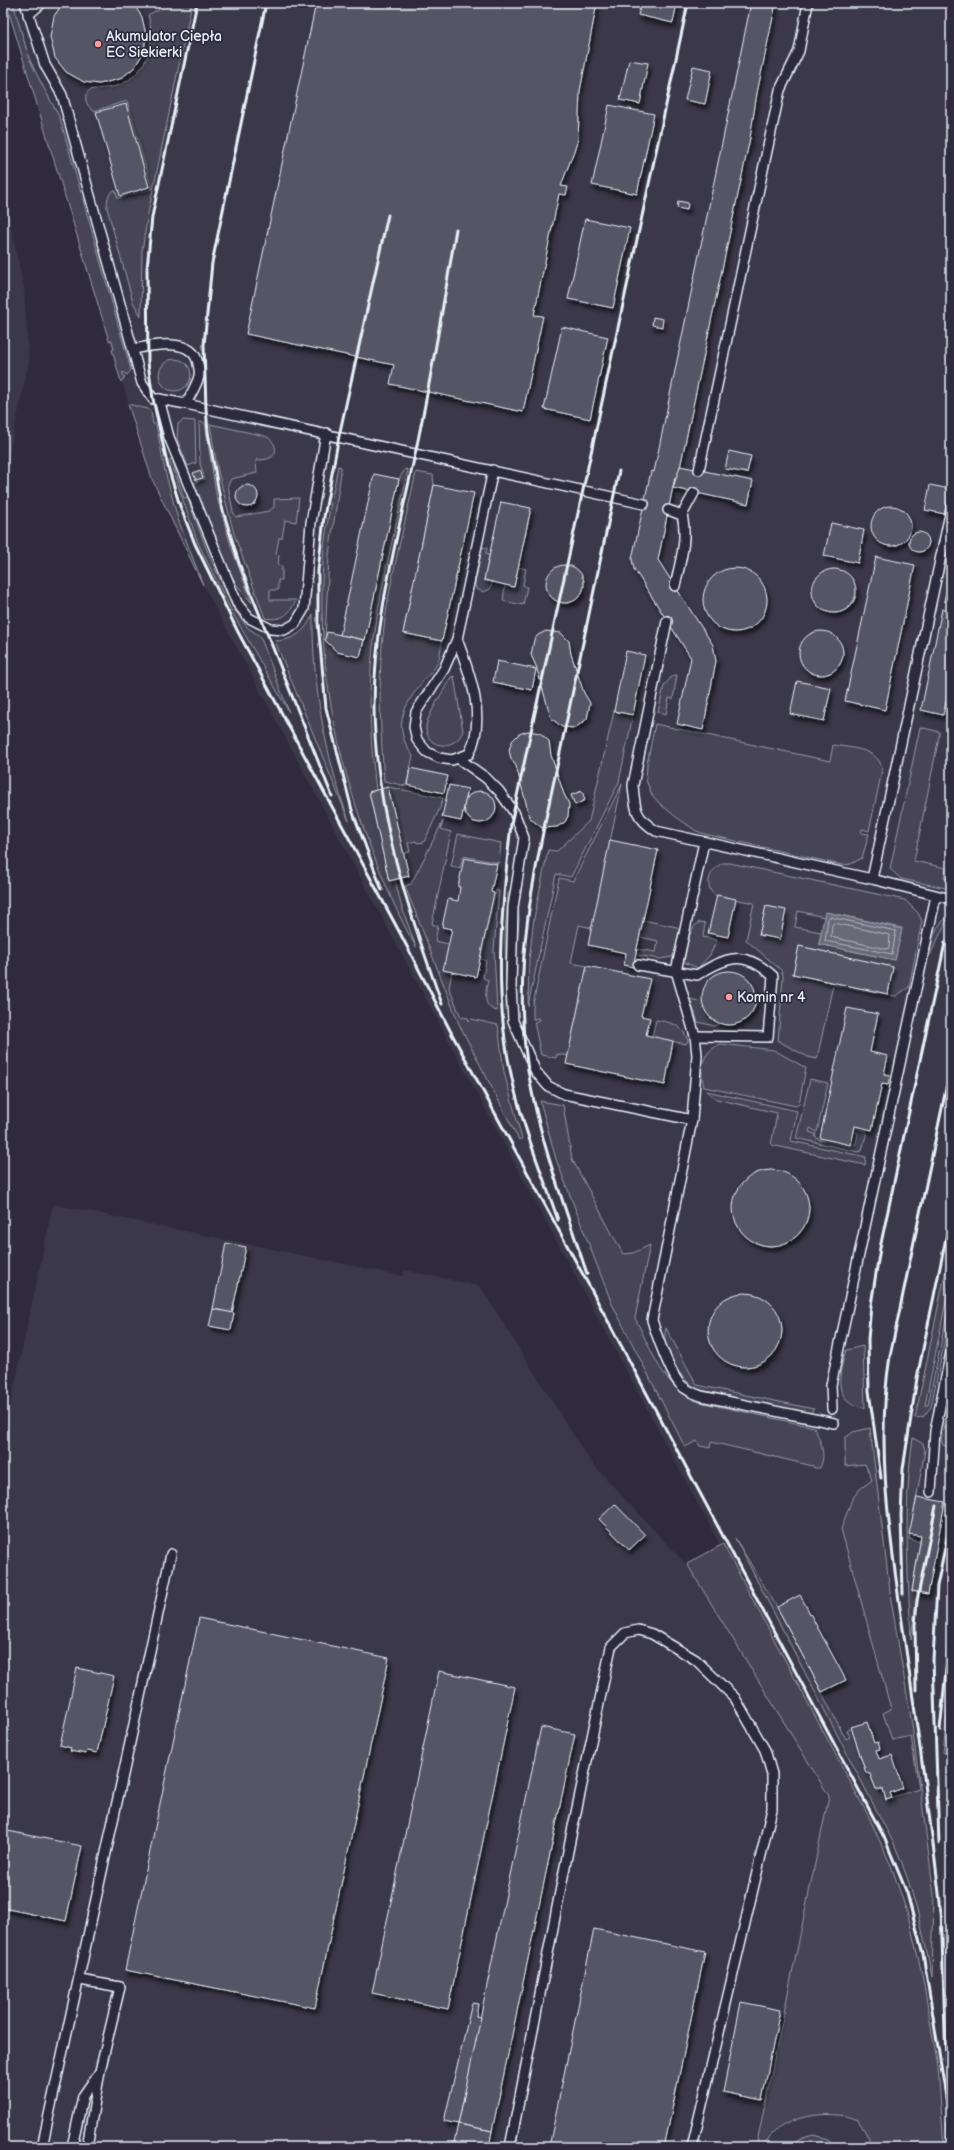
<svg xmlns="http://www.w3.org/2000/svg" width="954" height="2150" viewBox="0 0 954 2150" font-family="'Balsamiq Sans',sans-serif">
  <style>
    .built { fill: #3b3749 }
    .green { fill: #464455; stroke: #979aa6; fill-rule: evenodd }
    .water { fill: #696978; stroke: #9c9fab }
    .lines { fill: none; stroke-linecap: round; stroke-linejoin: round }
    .shore { stroke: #b5bbc5; stroke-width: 1 }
    .building { fill: #575565; stroke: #e8f1f8; filter: url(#shadow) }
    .service-casing { stroke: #e8f1f8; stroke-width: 12 }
    .service { stroke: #2f2a3d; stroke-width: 9 }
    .rail { stroke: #e8f1f8; stroke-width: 3 }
    .poi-dot { fill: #ff9aa2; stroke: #2f2a3d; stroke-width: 1.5 }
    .labels { text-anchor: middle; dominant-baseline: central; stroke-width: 3.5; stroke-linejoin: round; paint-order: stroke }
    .poi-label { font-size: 14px; fill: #e8f1f8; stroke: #2f2a3d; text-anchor: start }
  </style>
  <defs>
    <filter id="shadow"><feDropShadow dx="2.5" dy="4.5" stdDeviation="2" flood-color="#0009"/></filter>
  </defs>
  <rect width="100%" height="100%" fill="#2f2a3d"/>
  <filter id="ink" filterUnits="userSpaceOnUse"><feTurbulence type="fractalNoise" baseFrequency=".025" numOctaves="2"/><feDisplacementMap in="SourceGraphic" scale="8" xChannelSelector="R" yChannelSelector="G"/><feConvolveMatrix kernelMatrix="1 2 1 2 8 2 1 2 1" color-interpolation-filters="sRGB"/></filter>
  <g filter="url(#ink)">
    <!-- built -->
    <g class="built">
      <path d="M6 3H951V2147H3V1439L53 1204 403 1276 404 1270 480 1286 588 1458 624 1498 686 1564 720 1545 203 585 171 521 144 454Z"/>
      <path d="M3 188 24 288 29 361 3 484Z"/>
    </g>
    <!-- green -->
    <g class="green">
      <path d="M6 3H13L29 58 38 77 60 118 131 370 127 375 123 372 122 374 125 377 121 382 112 350 114 349 112 340 109 341 104 324Z"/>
      <path d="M160 3H192L148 214 142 251 141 316 133 302 107 208C107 201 107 193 115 190L118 198 152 189 127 101 94 111C86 106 82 96 90 90 102 87 113 89 124 83 149 69 156 41 148 15L155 11H158Z"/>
      <circle cx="175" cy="375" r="16"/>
      <path d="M128 404 148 409 151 412 153 424H156L165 471 178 519 203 585 152 479Z"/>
      <path d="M183 420 195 421 196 463 188 466 177 439 178 424Z"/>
      <path d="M199 422 205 423 216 494 231 546 252 603 237 585 228 569 194 483 205 479 200 464Z"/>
      <path d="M210 424 265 436C273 439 280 450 272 457 267 460 261 460 256 460L257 473 231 479 228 485 233 512 236 517 269 511 274 507V499L299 498 296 522 285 520 282 538H279L276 554 279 555 278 565 282 566V580H278V590H270V600H296C290 615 281 621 265 618L234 534 217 467Z"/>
      <path d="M172 459 184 498 187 497 209 555 233 608 248 628 260 636 289 712 232 612 198 543 169 460Z"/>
      <path d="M338 466 341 467V473L329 555 325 640 337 652 360 657 365 640 399 479 405 469 408 470C397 524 382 578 375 632 367 684 370 738 376 790L369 792 389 880 395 879 401 905 416 947C398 916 385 884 372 851 334 753 315 652 324 547 327 520 333 493 338 466Z"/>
      <path d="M416 472 433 475 434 485 403 633 442 641C441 648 440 656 438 662 435 669 429 674 424 680 404 705 391 726 413 756L406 786 384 781C381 736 378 690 382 645 387 587 404 529 416 472Z"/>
      <path d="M482 547 487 548 486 554 489 555 484 580 493 582 490 589 484 592 476 589 475 584Z"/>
      <path d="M518 567 526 569 523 585 527 587 523 605 503 601 505 585 514 587Z"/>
      <path d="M313 614C312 685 325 754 349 821L275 641C295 640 305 632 313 614Z"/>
      <path d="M677 675 673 699 669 698 666 714 658 712 664 686 672 676Z"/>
      <path d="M454 676 463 731C456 751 425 750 426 726 427 716 446 687 451 677Z"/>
      <path d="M614 711 633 715 619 782 571 877 556 874 528 1006 529 960 534 918 548 850 557 851 589 821Z"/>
      <path d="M655 724 830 761 833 745C850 748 881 748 882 771L869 831 862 829 861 833 869 834 862 858 851 864 842 865 705 834 696 831 675 816 660 804 652 795 646 780 647 764Z"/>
      <path d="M920 727 940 732 914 861 946 868 944 878 948 879 947 884 951 885V889L901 879 890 869Z"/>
      <path d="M622 784 592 928 579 925 571 963 587 966 568 1056 557 1054 556 1058 541 1055 534 1022 540 1020 539 1018 533 1019V1004L559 878 573 881Z"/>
      <path d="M388 787 443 798 440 808 424 842 417 843 416 841 408 843 410 852 403 853Z"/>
      <path d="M443 821 441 829 451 832 432 924 438 926 435 941 449 944 452 972 449 988 461 1017 468 1018 469 1021 471 1019 498 1025 504 1072 522 1139 519 1140 459 1024 405 886 411 884Z"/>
      <path d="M458 834 501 843 499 863 463 856 460 868 451 866Z"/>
      <path d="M723 863H730L905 900 918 913 922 921 909 987 896 996 833 985 817 1059 808 1057 778 1041 783 976 781 970 746 940 754 903 714 895C703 884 711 868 723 863ZM766 906 785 910 780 939 759 935ZM798 911 824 917 826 912 902 928 895 960 819 944 821 932 795 927ZM799 946 893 967 888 994 793 974Z"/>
      <path d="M496 890 499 891 494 950 497 1011C481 1007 486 991 488 980L483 978 486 961 481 959Z"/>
      <path d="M508 893 518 895 519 920 512 1006 506 1010 505 934Z"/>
      <path d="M951 916V920H947L929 957C932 941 934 923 951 916Z"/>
      <path d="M643 920 677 927 679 931 675 952 672 957 660 959 636 955 637 949 656 952 658 941 640 937Z"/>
      <path d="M700 922 705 923 703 937 717 940 710 955 698 968 684 962C687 950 687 928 700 922Z"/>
      <path d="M690 999 702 1002C705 1013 710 1018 721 1023L714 1026 698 1022Z"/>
      <path d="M656 1020C673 1023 682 1024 688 1041L686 1044 652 1037Z"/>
      <path d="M721 1044 774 1050 806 1068 799 1104 796 1106 704 1087C699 1069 702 1051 721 1044Z"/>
      <path d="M810 1079 828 1083 817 1132 810 1128 809 1132 816 1134 815 1137 820 1140 852 1147 853 1144H856L858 1133 854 1132V1128L867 1131 862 1151 858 1152 796 1138Z"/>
      <path d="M706 1091 797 1111 791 1141 866 1157 865 1165 771 1145 777 1113 716 1099Z"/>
      <path d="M540 1101 563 1105 572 1159 623 1254 633 1253 650 1245 635 1318C651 1349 664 1390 699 1402L814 1427C820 1440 827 1454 820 1468H814L813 1466 711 1442 710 1448 700 1446 697 1441 685 1447 612 1304 556 1159Z"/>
      <path d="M951 1245V1277L925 1405H928L951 1295V1310L931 1407 923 1417 915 1418Z"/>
      <path d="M666 1328 697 1385 814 1409 809 1414 697 1389C679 1378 660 1349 666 1328Z"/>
      <path d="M863 1346 865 1408C831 1401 839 1375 846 1350Z"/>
      <path d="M951 1390V1447L943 1445 941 1440Z"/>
      <path d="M870 1428 891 1600 912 1724 934 1895 932 1977C923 1931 913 1888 895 1846L735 1538 777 1607 846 1739 850 1737 847 1730 851 1727 866 1772 870 1774 877 1791 883 1789 886 1799 919 1789 911 1736 892 1740 883 1713 891 1709 841 1529 852 1499 860 1489 872 1480 865 1464 845 1466V1438L853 1432Z"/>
      <path d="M913 1438 923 1444 925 1450 909 1539 920 1542 912 1591 917 1592 911 1640C908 1573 903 1505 913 1438Z"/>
      <path d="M723 1544 869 1817 892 1868 908 1915 922 1974 938 2067 944 2147H870L866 2133 858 2120C831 2108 775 2115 764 2147H756L829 1796 687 1564Z"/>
      <path d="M951 1674V1754L943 1753Z"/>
      <path d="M813 2135 828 2139 837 2147H789L800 2139Z"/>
    </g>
    <!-- water -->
    <path class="water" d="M825 912 902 929 895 960 819 944Z"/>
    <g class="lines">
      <!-- shore -->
      <g class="shore">
        <path d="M830 917 896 931 892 954 825 941 828 919Z"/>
        <path d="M834 923 890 935 889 948 886 949 831 937 832 925Z"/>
      </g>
    </g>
    <!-- building -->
    <g class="building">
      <path d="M63 3H133L142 17 146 35 144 52 134 68 120 79 99 84 84 82 66 72 55 58 50 37 54 16Z"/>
      <path d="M316 3H597L580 91 578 140 561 186 568 187 566 195 559 194 534 315 543 316 523 412 390 384 394 365 246 334Z"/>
      <path d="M641 3H677L673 23 638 15Z"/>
      <path d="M751 3H776L757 93 750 138 678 477H675L658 560 713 645 716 661 703 730 677 724 691 658 634 569 632 559 651 471 654 472Z"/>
      <path d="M629 60 648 63 640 104 620 100Z"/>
      <path d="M693 66 712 70 705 104 685 100Z"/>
      <path d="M126 104 149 187 120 196 96 112Z"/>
      <path d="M609 105 654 114 637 194 592 185Z"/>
      <path d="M678 201 688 203 687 210 677 208Z"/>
      <path d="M585 219 630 228 613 308 568 299Z"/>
      <path d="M653 317 663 319 662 327 652 325Z"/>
      <path d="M562 327 608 337 590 419 544 409Z"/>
      <path d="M729 451 751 456 747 473 725 469Z"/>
      <path d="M680 466 753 481 748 504 673 488Z"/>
      <path d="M200 470 203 478 196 480 193 473Z"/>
      <path d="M374 474 399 479 365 640 340 635Z"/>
      <circle cx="247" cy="496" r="11"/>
      <path d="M434 485 474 493 442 641 403 633Z"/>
      <path d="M930 485 950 489 945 514 925 510Z"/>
      <path d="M501 502 531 508 514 587 484 580Z"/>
      <circle cx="891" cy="526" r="20"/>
      <path d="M831 523 864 530 858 563 824 556Z"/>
      <circle cx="919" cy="542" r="10"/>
      <path d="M876 557 915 565 885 710 845 701Z"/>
      <circle cx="565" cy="584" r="19"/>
      <path d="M951 567V602L944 601Z"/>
      <circle cx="735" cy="600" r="32"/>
      <circle cx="834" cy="591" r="22"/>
      <path d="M942 609 951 611V680L943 715 921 710Z"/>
      <circle cx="821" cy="653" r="22"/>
      <path d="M546 631 561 633 569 641 571 654 584 693 590 703 587 719 575 728 562 727 551 718 536 666 531 655 534 640 538 635Z"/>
      <path d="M327 632 364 640 360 657 337 652 325 640Z"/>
      <path d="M626 651 645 655 633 715 614 711Z"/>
      <path d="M497 661 536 669 532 690 493 682Z"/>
      <path d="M797 681 831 688 824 721 790 714Z"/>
      <path d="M528 731 540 733 549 741 551 755 564 794 569 804 568 816 565 822 557 827 542 828 530 818 516 766 511 759 509 750 512 741 519 734Z"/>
      <path d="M410 768 448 776 444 793 407 785Z"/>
      <path d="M449 785 468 789 461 821 442 817Z"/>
      <path d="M388 787 409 876 389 881 369 792Z"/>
      <circle cx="480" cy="807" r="16"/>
      <path d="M582 791 585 800 575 805 571 795Z"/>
      <path d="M610 840 658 850 633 967 624 965 626 953 588 945Z"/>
      <path d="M464 858 497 864 491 892 494 893 476 977 443 970 452 929 442 927 448 899 458 901 460 887H458Z"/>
      <path d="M717 895 736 899 728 937 708 933Z"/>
      <path d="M766 906 786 910 780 939 759 935Z"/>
      <path d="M799 946 893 967 888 994 793 974Z"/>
      <path d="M587 966 650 979 641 1016 650 1018 646 1035 673 1041 665 1085 566 1064Z"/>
      <circle cx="729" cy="998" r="27"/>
      <path d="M847 1008 878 1014 870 1052 888 1056 884 1074 890 1075 888 1085 882 1084 872 1130 855 1126 851 1145 820 1138Z"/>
      <circle cx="771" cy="1208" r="38"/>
      <path d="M226 1243 246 1247 232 1313 213 1309Z"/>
      <circle cx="745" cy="1330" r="37"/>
      <path d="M213 1309 234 1313 231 1330 209 1326Z"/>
      <path d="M917 1497 945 1502 928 1594 912 1591 921 1536 909 1534Z"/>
      <path d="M615 1504 645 1535 629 1550 599 1519Z"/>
      <path d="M800 1595 846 1680 822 1692 777 1607Z"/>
      <path d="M199 1618 389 1658 315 2008 125 1970Z"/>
      <path d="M77 1668 114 1676 97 1753 87 1751 86 1754 70 1751 71 1748 60 1745Z"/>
      <path d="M439 1671 515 1687 448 2009 372 1993Z"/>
      <path d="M867 1722 874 1743 878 1742 880 1749 876 1750 879 1759 892 1755 903 1788 890 1793 892 1798 886 1800 883 1789H876L870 1774 866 1773 851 1727Z"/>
      <path d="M541 1727 575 1734 492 2131 458 2124Z"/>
      <path d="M3 1830 82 1846 66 1921 3 1908Z"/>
      <path d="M594 1929 705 1952 665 2143 662 2147H549Z"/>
      <path d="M741 2002 780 2010 762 2100 723 2092Z"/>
      <path d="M472 2003 478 2004 476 2016 481 2017 458 2124 444 2121Z"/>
      <path d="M458 2124 492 2131 489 2147H453Z"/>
    </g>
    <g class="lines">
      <!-- service casing -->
      <g class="service-casing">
        <g id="service">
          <path d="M25 3 45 65 62 95 142 383 153 399H159L169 437 237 603 249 618 271 629 284 630 295 624 304 609 311 523 326 433"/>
          <path d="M28 15 42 3"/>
          <path d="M134 349C153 345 194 337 198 364 199 368 200 372 199 376 197 385 190 395 186 404L159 399"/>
          <path d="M186 404 644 504"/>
          <path d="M699 470 780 90 799 51 808 3"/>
          <path d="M951 509 872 879 951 899"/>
          <path d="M668 510 682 515C688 539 680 562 675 586"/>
          <path d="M682 515 694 493"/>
          <path d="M667 621 633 785C635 810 635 817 656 831L872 879"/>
          <path d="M457 639C470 674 487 718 469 754L452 760 439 758 427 752 417 740 414 727 416 712 444 669 457 639 493 470"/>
          <path d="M458 758 486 778 499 791 514 812 524 838 513 907 511 987 513 1021 536 1072 548 1086 564 1094 692 1120 652 1320C656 1334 670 1372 679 1383 685 1390 693 1393 701 1396L834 1423"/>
          <path d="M638 965 697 975C728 956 744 950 773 976L768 1037 695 1036"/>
          <path d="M692 1120 697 1055 695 1036 676 971 704 842"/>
          <path d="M832 1409 831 1385 936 896"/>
          <path d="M931 1492 935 1431 951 1352"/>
          <path d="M80 1980 120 1987 100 2071 87 2147"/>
          <path d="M42 2147 171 1554"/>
          <path d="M72 2147 83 2096 99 2073"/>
          <path d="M510 2147 570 1841 611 1647 625 1633 638 1630 652 1634 696 1660 735 1698 765 1750 772 1774V1809L692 2147"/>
        </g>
      </g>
      <!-- service -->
      <use href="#service" class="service"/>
      <!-- rail -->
      <g class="rail">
        <path d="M197 3 152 217 147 269 148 363 153 399 168 467 180 506 195 544 238 632 400 933 453 1036 593 1293 884 1837 907 1893 923 1954 951 2128"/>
        <path d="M266 3 212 263 204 345 206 408 208 432 221 504 239 563 332 796"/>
        <path d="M382 890 352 810 326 708 318 623V571L324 517 339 436 388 215"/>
        <path d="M442 1004C407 905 375 814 374 707 374 618 399 531 417 445 432 373 444 301 456 229"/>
        <path d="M558 1220C541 1170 520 1121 510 1069 493 987 502 907 511 824L688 3"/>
        <path d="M587 1274C563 1200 533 1125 525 1047 514 950 538 856 558 762 578 665 599 568 619 471"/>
        <path d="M881 1478 869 1391 868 1339 871 1305 880 1248 945 943"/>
        <path d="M903 1594 901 1515 903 1469 917 1378 951 1214"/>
        <path d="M916 1690 915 1625 917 1601 936 1506"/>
        <path d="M940 1730 951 1620"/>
        <path d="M939 1844 933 1660 937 1586 951 1519"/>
        <path d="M941 1906 946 2062"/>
        <path d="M941 1911C931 1819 917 1727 904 1636 891 1543 875 1449 890 1356L951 1065"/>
        <path d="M947 1954 951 1909"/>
        <path d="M948 2122 949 2147"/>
      </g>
    </g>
  </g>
  <!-- markers -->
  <g class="poi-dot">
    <circle cx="98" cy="44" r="4"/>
    <circle cx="729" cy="997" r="4"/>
  </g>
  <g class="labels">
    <!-- poi labels -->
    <g class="poi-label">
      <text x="106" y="36">Akumulator Ciepła<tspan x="106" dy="16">EC Siekierki</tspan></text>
      <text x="737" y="997">Komin nr 4</text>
    </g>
  </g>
  <!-- margin -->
  <rect width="954" height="2150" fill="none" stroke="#2f2a3d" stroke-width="16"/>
  <rect x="8" y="8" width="938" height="2134" fill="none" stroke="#e8f1f8" stroke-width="1.5" filter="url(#ink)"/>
</svg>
